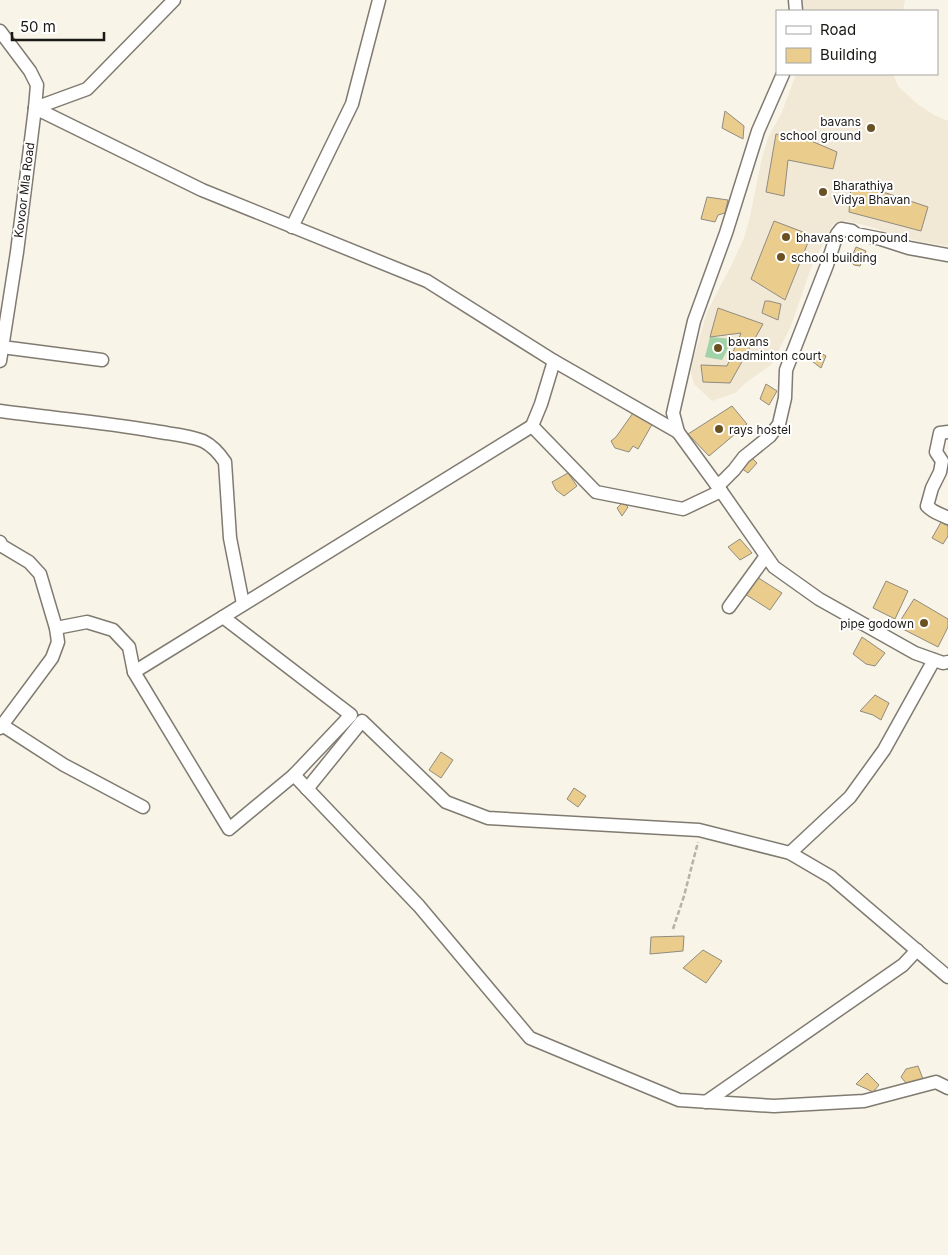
<svg xmlns="http://www.w3.org/2000/svg" width="948" height="1255" viewBox="0 0 948 1255" font-family="Inter,sans-serif">
  <style>
    .built { fill: #f1e8d6 }
    .green { fill: #a2d2a7 }
    .building { fill: #eacd8d; stroke: #908b80 }
    .lines { fill: none; stroke-linecap: round; stroke-linejoin: round }
    .street-casing { stroke: #807b71; stroke-width: 15 }
    .path { stroke: #b6b2a8; stroke-width: 2.5; stroke-dasharray: 5 2.5; stroke-linecap: butt }
    .street { stroke: #fff; stroke-width: 12 }
    .poi-dot { fill: #6a5122; stroke: #fff; stroke-width: 2 }
    .labels { text-anchor: middle; dominant-baseline: central; stroke-width: 4; stroke-linejoin: round; paint-order: stroke }
    .poi-label { font-size: 12px; fill: #1b1915; stroke: #fff; text-anchor: start }
    .street-label { font-size: 12px; fill: #1b1915; stroke: #fff }
  </style>
  <rect width="100%" height="100%" fill="#f9f4e8"/>
  <!-- built -->
  <g class="built">
    <path d="M801 0H905L903 11H800Z"/>
    <path d="M796 74H893L898 86 916 103 934 115 948 121V246L923 242 899 236 868 226 847 221 833 224 824 243 814 260 790 328 771 365 748 381 735 393 712 401 694 384 691 373 693 360 707 312 731 266 744 238 749 221 762 158 768 138 782 112Z"/>
  </g>
  <!-- green -->
  <path class="green" d="M710 337 733 339 722 360 705 357Z"/>
  <!-- building -->
  <g class="building">
    <path d="M725 111 744 126 743 139 722 128Z"/>
    <path d="M776 134 809 140 837 152 833 169 788 160 784 196 766 192Z"/>
    <path d="M851 186 886 193 928 207 921 231 849 212Z"/>
    <path d="M707 197 728 200 725 213 718 215 715 222 701 219Z"/>
    <path d="M774 221 811 235 785 300 751 279Z"/>
    <path d="M856 247 866 251 860 266 854 265 850 261Z"/>
    <path d="M765 301H769L781 304 778 320 762 313Z"/>
    <path d="M718 308 763 324 730 383 703 382 701 365 727 366 741 333 710 337Z"/>
    <path d="M817 351 826 356 821 368 813 362Z"/>
    <path d="M766 384 777 391 769 405 760 399Z"/>
    <path d="M732 406 747 424 709 456 688 434Z"/>
    <path d="M633 413 654 421 638 449 633 446 629 452 615 448 611 441 616 437Z"/>
    <path d="M750 456 757 463 748 473 741 468Z"/>
    <path d="M568 473 577 486 564 496 556 490 552 482Z"/>
    <path d="M623 502 628 507 622 516 617 508Z"/>
    <path d="M941 522 948 526V536L943 544 932 538Z"/>
    <path d="M740 539 752 553 740 560 728 547Z"/>
    <path d="M757 577 782 593 770 610 745 594Z"/>
    <path d="M886 581 908 591 895 619 873 608Z"/>
    <path d="M914 599 948 619V627L938 647 897 626Z"/>
    <path d="M862 637 885 653 875 666 866 664 853 654Z"/>
    <path d="M875 695 889 703 881 720 873 715 860 711Z"/>
    <path d="M441 752 453 760 441 778 429 770Z"/>
    <path d="M574 788 586 796 578 807 567 799Z"/>
    <path d="M684 936 683 951 650 954 651 937Z"/>
    <path d="M703 950 722 961 706 983 683 968Z"/>
    <path d="M918 1066 923 1079 906 1083 901 1077 906 1069Z"/>
    <path d="M867 1073 879 1085 873 1092 856 1084Z"/>
  </g>
  <g class="lines">
    <!-- street casing -->
    <g class="street-casing">
      <g id="street">
        <path d="M795 0 796 11"/>
        <path d="M0 31 30 71 37 85 35 108 17 252 0 361"/>
        <path d="M783 74 758 131 726 233 694 321 673 413 678 432 721 491 774 567 819 599 915 653 943 663 948 662"/>
        <path d="M35 108 202 190 427 281 554 361 541 404 532 426"/>
        <path d="M35 108 87 89 174 0"/>
        <path d="M292 227 352 104 379 0"/>
        <path d="M2 347 102 360"/>
        <path d="M554 361 678 432"/>
        <path d="M0 411C51 418 103 422 154 431 170 434 188 435 203 441 213 446 219 453 225 462L230 538 243 604"/>
        <path d="M948 432 940 433 936 452 942 461 940 472 932 488 927 506C935 514 939 513 948 518"/>
        <path d="M716 484 722 482 734 470 744 457 770 436 779 424 785 398 786 370 827 265 837 234 841 229 852 231 856 234 881 239 909 248 948 255"/>
        <path d="M721 491 683 509 596 492 532 426 134 672 229 829 294 775 419 906 530 1038 679 1100 774 1106 864 1101 936 1082 948 1088"/>
        <path d="M0 542 2 546 29 562 40 574 56 628 58 642 52 658 0 728"/>
        <path d="M729 607 766 556"/>
        <path d="M223 617 351 715 294 775"/>
        <path d="M56 628 87 622 113 630 129 647 134 672"/>
        <path d="M2 725 64 765 143 807"/>
        <path d="M307 789 362 721 446 802 488 818 699 830 790 853 831 877 948 977"/>
        <path d="M790 853 850 797 884 750 934 660"/>
        <path d="M706 1102 903 965 917 950"/>
      </g>
    </g>
    <!-- path -->
    <path class="path" d="M673 929 684 896 698 842"/>
    <!-- street -->
    <use href="#street" class="street"/>
  </g>
  <!-- markers -->
  <g class="poi-dot">
    <circle cx="871" cy="128" r="5"/>
    <circle cx="823" cy="192" r="5"/>
    <circle cx="786" cy="237" r="5"/>
    <circle cx="781" cy="257" r="5"/>
    <circle cx="718" cy="348" r="5"/>
    <circle cx="719" cy="429" r="5"/>
    <circle cx="924" cy="623" r="5"/>
  </g>
  <g class="labels">
    <!-- poi labels -->
    <g class="poi-label">
      <text x="861" y="121" text-anchor="end">bavans<tspan x="861" dy="14">school ground</tspan></text>
      <text x="833" y="185">Bharathiya<tspan x="833" dy="14">Vidya Bhavan</tspan></text>
      <text x="796" y="237">bhavans compound</text>
      <text x="791" y="257">school building</text>
      <text x="728" y="341">bavans<tspan x="728" dy="14">badminton court</tspan></text>
      <text x="729" y="429">rays hostel</text>
      <text x="914" y="623" text-anchor="end">pipe godown</text>
    </g>
    <!-- street labels -->
    <g class="street-label">
      <text transform="translate(24 190) rotate(-83)">Kovoor Mla Road</text>
    </g>
  </g>
  <!-- legend -->
  <rect x="776" y="10" width="162" height="65" fill="#ffffff" stroke="#a4a3a1"/>
  <rect x="786" y="26" width="25" height="8" fill="#ffffff" stroke="#a4a3a1"/>
  <text x="820" y="35" font-size="15" fill="#1b1915">Road</text>
  <rect x="786" y="48" width="25" height="15" fill="#eacd8d" stroke="#a4a3a1"/>
  <text x="820" y="60" font-size="15" fill="#1b1915">Building</text>
  <!-- scale -->
  <path d="M12 32v8h92v-8" fill="none" stroke="#1b1915" stroke-width="2.5"/>
  <text x="20" y="32" font-size="15" fill="#1b1915" stroke="#ffffff" stroke-width="4" paint-order="stroke">50 m</text>
</svg>
